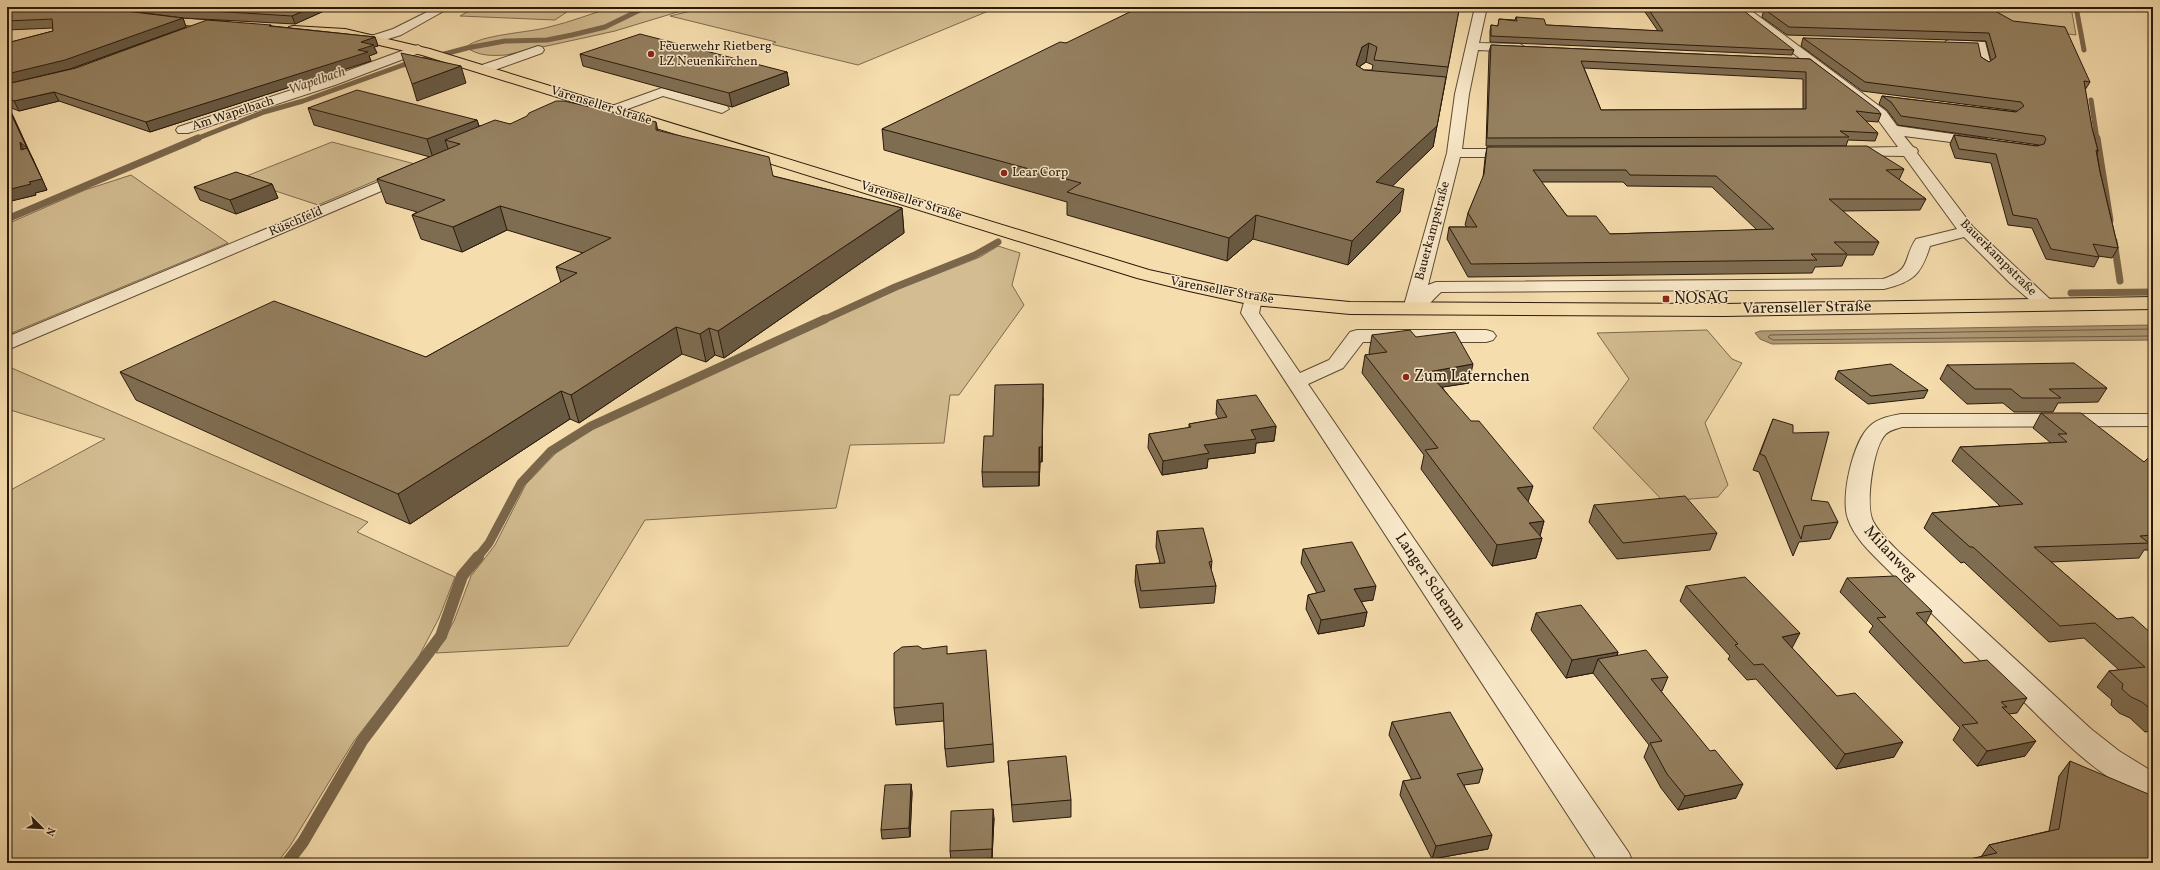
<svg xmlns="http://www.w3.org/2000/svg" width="2160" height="870" viewBox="0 0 2160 870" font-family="Vollkorn,serif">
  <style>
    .green { fill: #d3bc91; stroke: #7e6a4e }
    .water { fill: #b09a76; stroke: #7a664b }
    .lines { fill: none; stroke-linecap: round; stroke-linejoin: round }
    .shore { stroke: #6c5a40; stroke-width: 1 }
    .stream-far3 { stroke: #7a664b; stroke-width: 5 }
    .stream-far2 { stroke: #7a664b; stroke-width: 7 }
    .stream-far1 { stroke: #7a664b; stroke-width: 9 }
    .stream { stroke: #7a664b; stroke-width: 12 }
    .minor-casing { stroke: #5c4a33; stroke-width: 2 }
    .major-casing { stroke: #29190a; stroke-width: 2 }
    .minor { fill: #f9e9ca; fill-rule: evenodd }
    .major { fill: #f6ddad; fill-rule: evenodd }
    .wall { fill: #7f6d52; stroke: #29190a; fill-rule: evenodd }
    .shaded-wall { fill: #685942; stroke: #29190a }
    .building { fill: #947f5f; stroke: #29190a; fill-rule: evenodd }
    .poi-dot { fill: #8f2418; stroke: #f9e9ca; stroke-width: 1.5 }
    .labels { text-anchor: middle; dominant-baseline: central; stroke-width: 3; stroke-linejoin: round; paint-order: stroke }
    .far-poi-label { font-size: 13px; fill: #29190a; stroke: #f9e9ca; text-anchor: start }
    .far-street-label { font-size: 13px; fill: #29190a; stroke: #f9e9ca }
    .far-water-label { font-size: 14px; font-style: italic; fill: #5f4d35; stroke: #f9e9ca }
    .poi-label { font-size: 16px; fill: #29190a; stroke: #f9e9ca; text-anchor: start }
    .street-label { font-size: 16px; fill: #29190a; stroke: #f9e9ca }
  </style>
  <rect width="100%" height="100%" fill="#f6ddad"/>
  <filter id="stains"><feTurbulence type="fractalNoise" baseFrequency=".005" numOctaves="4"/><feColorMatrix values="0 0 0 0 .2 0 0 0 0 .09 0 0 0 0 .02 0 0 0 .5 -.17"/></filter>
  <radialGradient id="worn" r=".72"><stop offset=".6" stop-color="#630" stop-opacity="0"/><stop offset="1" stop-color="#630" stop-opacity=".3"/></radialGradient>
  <!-- green -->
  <g class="green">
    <path d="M476 7H595H574L555 20 460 16Z"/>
    <path d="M614 7H694L615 31 506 55C491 56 478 56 466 47 482 34 528 33 549 27 571 22 592 13 614 7Z"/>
    <path d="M707 7H998L858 65 771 44 776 42 670 16Z"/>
    <path d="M1971 7H2071L2076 35 1974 22Z"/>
    <path d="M332 142 415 164 318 205 239 179Z"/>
    <path d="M131 175 228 243 7 335V224L85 190Z"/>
    <path d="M998 246 1020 253 1012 285 1024 305 959 395H950L944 443 850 445 836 508 645 520 568 646 436 653 454 621 471 576 495 545 526 484 556 453 594 428 899 289 980 257Z"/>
    <path d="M1707 330 1732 359 1742 363 1705 423 1728 485 1718 497 1663 501 1593 428 1629 379 1597 333Z"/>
    <path d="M7 366 368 522 357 532 455 577 439 618 417 660 354 741 290 846 277 863H7V492L105 439 7 409Z"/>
  </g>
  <!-- water -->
  <path class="water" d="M2153 325V340L1772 344 1760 339 1755 333 1760 331Z"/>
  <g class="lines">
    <!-- shore -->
    <path class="shore" d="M2153 329 1770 335 1768 337 1773 340 2153 336"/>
    <!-- stream-far3 -->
    <g class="stream-far3">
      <path d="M2076 7 2084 50"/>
      <path d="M2091 100 2097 139"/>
      <path d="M196 139 264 112 303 101 403 65 467 48 505 41 547 40 572 35 605 27 646 7"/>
    </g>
    <!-- stream-far2 -->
    <g class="stream-far2">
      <path d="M2097 138 2110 220"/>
      <path d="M7 219 198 138"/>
      <path d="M2114 241 2120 281"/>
      <path d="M2071 293 2153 292"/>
      <path d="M823 320 895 287 975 255 998 242"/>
    </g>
    <!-- stream-far1 -->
    <path class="stream-far1" d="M477 558 489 543 521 483 551 451 591 426 825 319"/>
    <!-- stream -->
    <path class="stream" d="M287 863 303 842 362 741 441 636 462 576 478 557"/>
    <!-- minor casing -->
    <g class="minor-casing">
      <g id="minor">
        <path d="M428 7H438L442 12 401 35 375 43 369 39 371 36 393 29 429 11Z"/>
        <path d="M1475 7H1487L1479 43 1520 44 1526 48 1520 52 1478 50 1469 94 1462 149H1516L1521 150 1523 153 1521 156 1516 157H1460L1428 285 1436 282 1883 279C1913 269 1902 260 1916 239L1957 229 1904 156 1841 155 1839 152 1841 149 1846 148 1898 147 1876 117 1741 13 1739 11 1745 8 1749 9 1886 111 1897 126 1987 139 1989 142 1987 145 1982 146 1904 136 1913 147 1916 148 1918 151 1917 153 1973 227 2055 304 2053 308 2046 310 2039 308 2010 283 1964 237 1930 246C1921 275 1913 282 1884 289L1441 292C1430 302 1421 317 1405 313L1403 309 1447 153 1455 94Z"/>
        <path d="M1854 7H1866L1868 9 1857 16H1832L1826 13 1832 10H1854Z"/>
        <path d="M1950 40 1985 42 1991 65 1989 68H1981L1976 48 1946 47 1944 44 1946 41Z"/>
        <path d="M418 45 424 49 422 52 335 85 188 133H178L176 130 178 127 325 79Z"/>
        <path d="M538 46 542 47 544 50 542 53 489 72 484 73 478 69 479 66Z"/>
        <path d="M662 88 727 106 729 109 722 113 663 96 614 114 607 110 609 107Z"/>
        <path d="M407 170 412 172 415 175 412 178 7 350V337Z"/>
        <path d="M1253 293 1260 295 1262 299 1259 313 1300 373 1329 360 1350 332 1357 330H1486L1493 332 1496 336 1493 340 1486 342H1363L1343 368 1308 384 1629 853 1633 863H1599L1241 313 1246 295Z"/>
        <path d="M1901 414H2153V426L1902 427C1896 429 1889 430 1885 435 1873 448 1865 505 1873 521 1879 533 1891 544 1900 553L2091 729 2119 751 2153 772V800C2101 782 2061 738 2023 701 1975 656 1929 611 1883 565 1870 552 1854 537 1848 519 1840 498 1853 441 1870 426 1878 418 1891 416 1901 414Z"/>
      </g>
    </g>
    <!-- major casing -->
    <g class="major-casing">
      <g id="major">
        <path d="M155 16 228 22 234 26 228 30 151 21 149 19Z"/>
        <path d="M293 26 345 29 430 49 1149 270 1253 293 1350 302 1724 304 2153 297V309L1724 316 1350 314 1253 305 1189 291 1137 278 422 55 345 37 289 33 287 30 289 27Z"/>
      </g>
    </g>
    <!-- minor -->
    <use href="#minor" class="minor"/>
    <!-- major -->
    <use href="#major" class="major"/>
  </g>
  <!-- wall -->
  <g class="wall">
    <path d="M7 7 183 18 186 27 70 69 9 84 271 25 272 26 375 37 378 46 374 47 377 53 369 56 371 61 150 132 59 101 19 111 9 107 47 190 35 193 36 195 7 202V43L53 31V28L7 30Z"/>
    <path d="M104 7H333L295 24 182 18Z"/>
    <path d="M1647 7 1794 50 1792 55 1490 42V31L1491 25 1498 26 1499 19 1515 20 1516 17 1546 25 1658 31 1645 12Z"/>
    <path d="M1757 7H1853L1852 8Z"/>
    <path d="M1988 7 2090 82 2085 90 2092 128 2098 151 2097 153 2100 172 2118 248 2112 258 2098 256 2099 257 2094 267 2046 259 2032 228 2008 225 1991 163 1955 158 1950 144 1954 135 2037 146 2039 145 1898 125 1887 110 1879 104 1882 96 2016 112 2017 111 1862 91 1801 46 1803 38 1981 57 1989 62 1991 61 1986 41 1787 35 1762 17 1764 9 1860 10Z"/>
    <path d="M1459 10 1433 147 1392 186 1400 212 1348 265 1253 239 1227 261 1067 215V202L884 150 882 129 1066 43ZM1366 62 1373 65 1372 70H1364L1359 67Z"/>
    <path d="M1491 45 1810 59 1881 114 1878 122 1866 121 1878 133 1875 141 1848 140 1846 146H1486L1489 52ZM1584 68 1803 79V109L1601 110Z"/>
    <path d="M580 54 787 72 789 85 732 107 583 66Z"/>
    <path d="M308 108 477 120 479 126 510 124 656 122 658 131 773 176 902 208 904 233 724 358 715 355 706 362 682 354 579 423 570 419 410 524 136 400 120 372 426 357 561 283 556 267 583 253 507 230 462 252 421 239 412 215 417 212 386 203 377 179 430 157 314 125Z"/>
    <path d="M1487 147 1904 169 1899 180 1926 199 1920 210 1842 211 1879 242 1873 255H1847L1842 266 1815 267 1812 273 1468 277 1447 239 1449 227H1467L1465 225 1468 213 1483 178 1485 158ZM1541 182H1623L1627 186 1712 187 1757 230 1610 234 1567 216Z"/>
    <path d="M272 184 278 198 236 214 200 200 194 187Z"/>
    <path d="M1372 335 1416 337 1469 383 1442 387 1528 502 1544 521 1540 536 1542 538 1536 558 1492 566 1421 469 1424 455 1362 373 1365 355 1370 354 1369 353Z"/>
    <path d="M1947 365 2107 388 2098 402 2058 403 2053 412H2014L2003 403 1967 404 1940 379Z"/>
    <path d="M1838 371 1928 390 1924 398 1868 404 1835 379Z"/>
    <path d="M1043 398 1042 462H1040L1039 486 983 487 982 472 993 436Z"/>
    <path d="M1217 400 1276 426 1274 441 1256 443 1255 453 1208 459 1207 468 1162 475 1148 448 1149 434 1189 428V424L1219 419 1216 414Z"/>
    <path d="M2041 413 2144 462H2153V550H2144L2139 558 2051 562 2117 619 2153 635V731L2145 732 2130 718 2119 713 2111 705 2112 700 2097 687 2109 671 2119 670 2084 638 2049 642 1964 562 1961 563 1924 528 1932 513 2000 506 1952 461 1960 447 2051 443 2033 428Z"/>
    <path d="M1773 419 1793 433 1811 500 1838 522 1830 539 1799 542 1793 556 1759 472 1753 470Z"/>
    <path d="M1594 505 1717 533 1710 550 1617 559 1589 522Z"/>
    <path d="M1157 531 1212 561 1211 570 1216 586 1214 603 1140 608 1135 582 1136 565 1160 563 1156 547Z"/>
    <path d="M1303 549 1373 600 1361 601 1367 612 1364 626 1318 634 1306 609 1308 595 1317 593 1301 563Z"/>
    <path d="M1847 578 1932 611 1926 623 1964 663 2027 698 2017 713 2009 714 2025 756 1977 766 1953 740 1960 728 1869 632 1873 626 1840 592Z"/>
    <path d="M1686 586 1792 648 1894 757 1836 769 1756 679 1747 680 1728 659 1730 656 1680 601Z"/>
    <path d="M1536 613 1618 652 1617 656 1668 677 1662 691H1661L1736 798 1678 810 1661 788 1644 757 1649 745 1593 673 1566 678 1531 630Z"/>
    <path d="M923 649 948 654 993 744 994 762 947 767 945 749 944 721 896 725 894 708Z"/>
    <path d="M1392 722 1483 769 1479 783 1464 785 1488 849 1432 859 1400 795 1403 781 1412 780 1389 735Z"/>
    <path d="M1008 761 1071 800V817L1013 822Z"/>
    <path d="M2070 761 2153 856 1981 857 1989 845 2049 831 2059 776Z"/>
    <path d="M911 784 912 793 910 837 882 839 881 830Z"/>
    <path d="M994 818 992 858 951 860 950 851Z"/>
  </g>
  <!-- shaded-wall -->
  <g class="shaded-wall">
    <path d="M312 7H333L295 24 292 16Z"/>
    <path d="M183 18 186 27 70 69 7 84V74Z"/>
    <path d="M375 37 378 46 374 47 377 53 369 56 371 61 150 132 146 122 358 50 361 42Z"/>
    <path d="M1369 43 1366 62 1360 66 1354 85 1356 65 1362 47Z"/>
    <path d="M461 66 466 83 417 101 412 84Z"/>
    <path d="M787 72 789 85 732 107 729 93Z"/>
    <path d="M1446 77 1433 147 1373 205 1376 182Z"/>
    <path d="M54 92 59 101 19 111 14 101Z"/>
    <path d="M7 104 32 158 27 148Z"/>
    <path d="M477 120 482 137 445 140 449 151 433 158 427 139Z"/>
    <path d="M20 142 25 152 21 150Z"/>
    <path d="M27 148 33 159 47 190 35 193 36 195 7 202V190L29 182Z"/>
    <path d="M272 184 278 198 236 214 230 200Z"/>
    <path d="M1404 189 1400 212 1348 265 1352 241Z"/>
    <path d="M500 206 507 230 462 252 453 227Z"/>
    <path d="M902 208 904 233 724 358 718 331Z"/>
    <path d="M1256 215 1253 239 1227 261 1229 238Z"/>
    <path d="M676 327 682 354 579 423 571 395Z"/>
    <path d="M709 328 715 355 706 362 700 334Z"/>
    <path d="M1473 364 1469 383 1424 390 1428 372Z"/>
    <path d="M1043 384V398L1042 462V447Z"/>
    <path d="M561 391 570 419 410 524 398 494Z"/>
    <path d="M1276 426 1274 441 1256 443 1255 453 1208 459 1207 468 1162 475 1163 461 1204 445 1251 430Z"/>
    <path d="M1039 447 1040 462 1039 486Z"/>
    <path d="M1533 486 1527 505 1517 488Z"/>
    <path d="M1544 521 1539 539 1542 538 1536 558 1492 566 1497 545 1529 523Z"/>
    <path d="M1376 586 1373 600 1352 603 1354 589Z"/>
    <path d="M1367 612 1364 626 1318 634 1321 620Z"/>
    <path d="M1800 633 1792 648 1782 637Z"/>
    <path d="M1618 652 1612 669 1598 659 1593 673 1566 678 1572 660Z"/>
    <path d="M2036 741 2025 756 1977 766 1987 751Z"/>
    <path d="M1903 742 1894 757 1836 769 1845 754Z"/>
    <path d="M911 784 912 793 910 837 909 828Z"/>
    <path d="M1743 784 1736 798 1678 810 1685 796Z"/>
    <path d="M993 809 994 818 992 858V849Z"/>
    <path d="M1492 835 1488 849 1432 859 1436 846Z"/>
  </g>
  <!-- building -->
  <g class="building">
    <path d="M7 7H92L183 18 65 60 7 74V43L53 31 52 19 7 21Z"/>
    <path d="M162 7H312L292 16 179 9Z"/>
    <path d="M1140 7H1430L1459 10 1448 67 1374 60 1377 47 1369 43 1362 47 1356 65 1364 70 1446 77 1437 126 1376 182 1404 189 1352 241 1256 215 1229 238 1067 192 1081 183 882 129 1060 42 1066 43Z"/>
    <path d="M1647 7 1664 9 1744 11 1794 50 1491 36V25L1498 26 1499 19 1517 21 1516 17 1544 19 1546 25 1663 31Z"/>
    <path d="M1866 7H1988L2013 21 2065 27 2090 82 2084 81 2092 128 2098 151 2096 150 2100 172 2118 248 2093 244 2099 257 2051 249 2037 219 2013 215 1996 154 1959 149 1954 135 2037 146 2044 144 2046 139 2044 136 1901 116 1891 102 1882 96 2016 112 2024 106 2021 102 1865 82 1803 38 1978 43 1981 57 1989 62 1996 57 1989 33 1789 27 1764 9 1860 10Z"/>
    <path d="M207 20 271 25 269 26 375 37 361 42 374 45 358 50 368 52 146 122 54 92 14 101 7 98V84L76 68Z"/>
    <path d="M640 34 787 72 729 93 580 54Z"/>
    <path d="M1491 45 1810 59 1878 110 1881 114 1856 111 1878 133 1840 131 1849 137 1487 138ZM1581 61 1806 72V109L1601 110Z"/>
    <path d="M401 53 461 66 412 84Z"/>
    <path d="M357 90 477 120 427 139 308 108Z"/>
    <path d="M556 101H564L656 122V130L769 157 773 176 902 208 718 331 709 328 700 334 676 327 571 395 561 391 398 494 120 372 274 301 426 357 577 273 556 267 611 238 500 206 453 227 412 215 445 200 377 179 460 144 445 140 495 120 510 124 527 116 529 113Z"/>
    <path d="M7 105 27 148 20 142 21 150 27 148 42 179 29 182 31 184 7 190Z"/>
    <path d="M1867 146 1904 169 1886 170 1926 199H1829L1879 242H1834L1847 254H1811L1817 260 1471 264 1449 227H1477L1468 213 1484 174 1487 147ZM1533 170H1626L1630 175 1716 176 1774 229 1610 234 1596 216H1567Z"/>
    <path d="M236 172 272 184 230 200 194 187Z"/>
    <path d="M1410 330 1416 337 1455 332 1473 364 1428 372 1471 421H1479L1533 486 1517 488 1544 521 1529 523 1542 538 1497 545 1425 450 1438 448 1365 355 1387 352 1372 335Z"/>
    <path d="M2074 363 2107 388 2049 389 2061 398H2022L2011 389H1975L1947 365Z"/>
    <path d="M1891 364 1928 390 1871 396 1838 371Z"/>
    <path d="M1043 384 1042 447H1039V472H982L984 436H993L995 385Z"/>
    <path d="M1256 395 1276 426 1251 430 1256 439 1204 445 1209 453 1163 461 1149 434 1191 427 1189 424 1227 417 1217 400Z"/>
    <path d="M2041 413H2081L2144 462 2148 458 2153 462V535L2140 536 2149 543 2034 547 2117 619 2133 617 2153 635V711L2142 702 2131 697 2122 689 2123 684 2109 671 2145 667 2095 623 2060 626 1973 547H1970L1932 513 2023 504 1960 447 2067 442 2058 434H2067Z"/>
    <path d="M1773 419 1793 425V433L1829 432 1811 500 1828 502 1838 522 1804 526 1801 539 1765 456 1760 454Z"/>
    <path d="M1685 496 1717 533 1623 543 1594 505Z"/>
    <path d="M1203 528 1212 561 1209 562 1216 586 1141 591 1136 565 1165 563 1157 531Z"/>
    <path d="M1352 542 1376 586 1354 589 1367 612 1321 620 1308 595 1325 591 1303 549Z"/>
    <path d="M1896 576 1932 611 1916 613 1964 663 1987 660 2027 698 2001 702 2007 707H2002L2036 741 1987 751 1962 725 1978 723 1877 618 1886 617 1847 578Z"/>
    <path d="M1745 577 1800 633 1782 637 1837 696 1855 693 1903 742 1845 754 1763 664 1754 665 1735 645 1738 644 1686 586Z"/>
    <path d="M1581 605 1618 652 1572 660 1536 613Z"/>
    <path d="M918 646 923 649 947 646V654L986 650 993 744 945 749 943 703 894 708V653L902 647Z"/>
    <path d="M1646 650 1668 677 1651 679 1710 751 1715 750 1743 784 1685 796 1667 774 1650 743 1662 741 1598 659Z"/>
    <path d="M1450 712 1483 769 1457 774 1492 835 1436 846 1403 781 1421 778 1392 722Z"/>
    <path d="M1066 756 1071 800 1012 805 1008 761Z"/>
    <path d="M2070 761 2153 796V856L2152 863H1951L1997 853 1989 845 2059 829Z"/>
    <path d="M911 784 909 828 881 830 885 785Z"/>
    <path d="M993 809 992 849 950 851 951 811Z"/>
  </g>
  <!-- markers -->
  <g class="poi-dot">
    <circle cx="651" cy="54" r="4"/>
    <circle cx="1004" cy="173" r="4"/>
    <rect x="1662" y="295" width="8" height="8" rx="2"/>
    <circle cx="1406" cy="377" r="4"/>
  </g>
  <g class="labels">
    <!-- far-poi labels -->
    <g class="far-poi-label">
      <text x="659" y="47">Feuerwehr Rietberg<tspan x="659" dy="15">LZ Neuenkirchen</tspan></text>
      <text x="1012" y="173">Lear Corp</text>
    </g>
    <!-- far-street labels -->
    <g class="far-street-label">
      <text transform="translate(601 106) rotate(17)">Varenseller Straße</text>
      <text transform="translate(233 114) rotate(-18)">Am Wapelbach</text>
      <text transform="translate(911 201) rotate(17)">Varenseller Straße</text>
      <text transform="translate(296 222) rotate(-23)">Rüschfeld</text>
      <text transform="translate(1433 231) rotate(-75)">Bauerkampstraße</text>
      <text transform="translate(1998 258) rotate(45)">Bauerkampstraße</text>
      <text transform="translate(1222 291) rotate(10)">Varenseller Straße</text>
    </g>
    <!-- far-water labels -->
    <g class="far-water-label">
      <text transform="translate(317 81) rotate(-19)">Wapelbach</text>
    </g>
    <!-- poi labels -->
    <g class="poi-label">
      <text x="1674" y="299">NOSAG</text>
      <text x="1414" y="377">Zum Laternchen</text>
    </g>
    <!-- street labels -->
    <g class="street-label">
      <text transform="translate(1807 308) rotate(-1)">Varenseller Straße</text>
      <text transform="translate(1890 554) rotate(47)">Milanweg</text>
      <text transform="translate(1430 582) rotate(56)">Langer Schemm</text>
    </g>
  </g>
  <!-- margin -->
  <rect width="2160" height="870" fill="none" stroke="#f6ddad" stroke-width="24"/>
  <rect x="8" y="8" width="2144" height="854" fill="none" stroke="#29190a" stroke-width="2"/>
  <rect x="12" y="12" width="2136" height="846" fill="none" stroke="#29190a"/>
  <!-- north arrow -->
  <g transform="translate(42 828) rotate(114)" stroke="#f9e9ca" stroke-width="3" paint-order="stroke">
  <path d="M0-3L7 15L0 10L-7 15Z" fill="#29190a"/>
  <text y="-6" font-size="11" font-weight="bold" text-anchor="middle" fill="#29190a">N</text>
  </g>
  <rect width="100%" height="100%" filter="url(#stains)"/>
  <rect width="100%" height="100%" fill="url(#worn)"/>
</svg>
